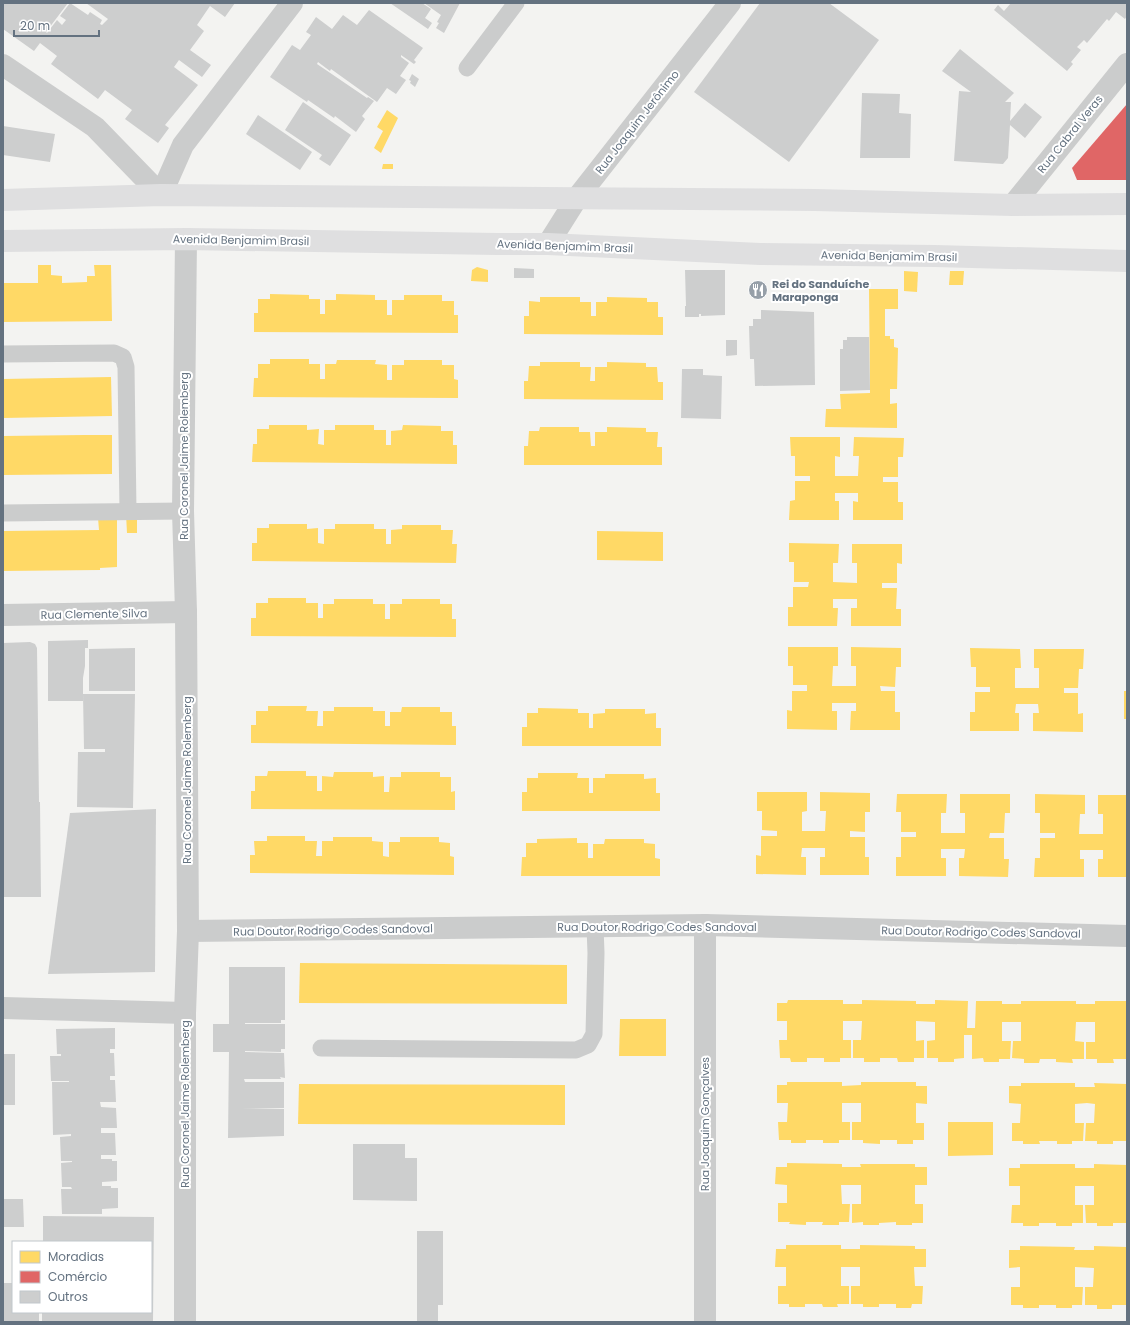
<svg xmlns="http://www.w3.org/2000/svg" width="1130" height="1325" viewBox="0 0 1130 1325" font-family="Poppins,sans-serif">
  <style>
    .homes { fill: #ffd966 }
    .shops { fill: #e06666 }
    .building { fill: #cdcece }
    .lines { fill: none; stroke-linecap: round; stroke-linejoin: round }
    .service { stroke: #cbcccc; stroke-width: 17 }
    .minor { stroke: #cbcccc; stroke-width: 22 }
    .secondary { stroke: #dfdfe0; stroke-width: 22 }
    .labels { text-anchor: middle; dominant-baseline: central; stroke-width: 4; stroke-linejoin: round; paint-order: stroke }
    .street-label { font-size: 11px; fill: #647280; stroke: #fff }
    .poi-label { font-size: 11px; font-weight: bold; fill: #647280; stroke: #fff; text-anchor: start }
  </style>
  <rect width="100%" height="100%" fill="#f3f3f1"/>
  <!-- homes -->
  <g class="homes">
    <path d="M387 110 398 118 381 153 374 148 383 131 377 127Z"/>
    <path d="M383 164H393V169H382Z"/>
    <path d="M38 265H51V275L62 276V283L87 282V276H95L94 265H111L112 321 3 322V283H38Z"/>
    <path d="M477 267 488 270V282L471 281 472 270Z"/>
    <path d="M904 271 918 272 917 292 904 291Z"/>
    <path d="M950 271H964L963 285H949Z"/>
    <path d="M869 289H898V309H885V336H890V339H894V347L898 348 897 389H890V404L897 403V428L825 427 826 409H841L840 394 870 393Z"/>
    <path d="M270 294 309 295V299H320V314H325V300H336V294L375 295V300H387V315H392V300H404V295H442V301H454V315H458V333L254 332V313H258V299H270Z"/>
    <path d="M540 297H580V302H591V316H596V302H607V297L647 298V302H658V317H663V335L524 334V316H529V301L540 302Z"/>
    <path d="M270 359H309V364H320V379H325V364H336L337 360H376L375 364 387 365V380H392V365H404V360H442V365H454V379L458 380V398L253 397 254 378H258V364H270Z"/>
    <path d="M540 362H580V367H591L590 381H595V367H607V362L646 363V367H657L658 382H663V400L524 399V381H528L529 366H540Z"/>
    <path d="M111 377 112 416 3 418V379Z"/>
    <path d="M269 425H307V430L319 429 318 444 324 445V430H335V425H374V430H386V445H391V431L402 430 403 425 441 426V431H453V445H457V464L252 462 253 444H257V429H269Z"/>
    <path d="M540 427H579V432H590L591 446H595V432H607V427L646 428V432H658L657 447H662V465H524V446H528L529 431H539Z"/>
    <path d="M84 435H112V474L3 475V436Z"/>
    <path d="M790 437H840V457L835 456V476H858L859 456H853L854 437 904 438 903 457H898V477H883V482H898V502H903V520H853V501L858 502V493H835V501H839V520H789L790 501 795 500V481H810V476H795V456H791Z"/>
    <path d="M126 514H137V533H127Z"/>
    <path d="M98 518H117V567L100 568V570L3 571V531L99 530Z"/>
    <path d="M269 524H307V529L318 528V543L324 544V529H335V524H374V529H386V544H391V530L402 529V525H441V530H453L452 544H457L456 563 252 561V543H257V528H269Z"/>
    <path d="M597 531 663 532V561L597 560Z"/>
    <path d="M789 543 839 544 838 563H833V582L857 583V563H852V544H902V564L897 563V583H882V588H897L896 609H901V626H851V608H857V599H833V608H838L837 626H788V607H793V587H808L809 582H794V562H789Z"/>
    <path d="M268 598H306V603H318V618H323V604H334V599H373V604H385V619H390V604H402V599H440V604H452V619H456V637L251 636V618H256V603H268Z"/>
    <path d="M788 647H838V666H833L832 686H856V666H851V647L901 648V667H896L895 687 880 686 881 691H895V712H900V730H850L851 711H856V703H832V711H837V730L787 729V710L792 711V691H807V685H793V666H788Z"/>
    <path d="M970 648 1020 649 1021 668H1015V688H1039V668H1034V649H1084L1083 669H1079L1078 688H1064V693H1078V714L1083 713V732L1033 731V713H1039L1038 704H1016L1015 713H1019V731H970V712H975V692H990V687H976V667H971Z"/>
    <rect x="1124" y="691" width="3" height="28"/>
    <path d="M268 706H307L306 711H318L317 726H323V711H334V707H373V711H385V726H390V712H401L402 707H440V712H452V726H456V745L251 743V725H256V711H268Z"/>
    <path d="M538 708 578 709V713H589V728H593V714L605 713V709H645V714L656 713V728H661V746H522V727H527V713H538Z"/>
    <path d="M268 771H306V776H317V791H322V776L333 777 334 772H373V777L384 776V792H389L390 777H401V772H440V777H451V792L455 791V810L251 809V791H255V776H267Z"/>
    <path d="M538 773H578L577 778H589V793H593V778H605V774H644V779L656 778V793H660V811H522V792H527V778H538Z"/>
    <path d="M757 792H807V811L802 812V831H825L826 811H820V792L870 793V812H865V832L850 831V837H865V857H869V875H820V857H825V848H802L801 857H806V875L756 874V855L761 856V836H777V831L762 830V811H757Z"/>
    <path d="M897 794H947L946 813H941V833H965V813H960V794H1010V813H1005L1004 833H990L989 838H1004V859H1009L1008 877 959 876V858H964L965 849H941V858H946V876H896V857H901V837H916V832H901V812H896Z"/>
    <path d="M1035 794 1085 795V814H1080L1079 834H1103V814H1098V795H1127V877H1098V859H1103V850H1080V859H1084V877H1034L1035 858H1040V838H1055V833H1040V813H1035Z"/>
    <path d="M267 836H305V841H317L316 856H322V841H333V837H372V841L383 842V856L389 857V842H400V837H439V842L450 843V856L454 857V875L250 873V855H255L254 841H267Z"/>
    <path d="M577 838V843H588V858H593V844H604L605 839H644V843L655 844V858L660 859V876H521L522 857H526V843H537V839Z"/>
    <path d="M300 963 567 965V1004L299 1003Z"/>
    <path d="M788 1000H843V1004H862V1000L916 1001V1004H935V1000L968 1001 967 1028H975L976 1001H1002V1004H1021V1001H1076V1004H1095V1001H1127V1059H1113L1114 1063H1097V1059H1086V1042H1095V1022H1076L1075 1041 1084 1042V1059H1072L1073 1063 1056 1062V1059H1040L1039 1063H1024V1059L1012 1058 1013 1041H1021V1022H1002V1041H1011L1010 1059H999V1062H984L983 1058 972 1059V1035H964V1058L954 1059V1062H938V1058H927V1041L935 1040V1022L916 1021V1041L924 1040V1058H914V1062H898L897 1058H880V1062H864V1058H853V1040H861L862 1021H843V1040H851V1058H840V1062H824V1058H807V1062H791L790 1058H780L779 1040H787V1021H777V1003H787Z"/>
    <path d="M620 1019H666V1056H619Z"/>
    <path d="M787 1082H842V1086L861 1085V1082H916V1086H927V1104L916 1103V1123H924V1140H913V1144H897V1140H880V1144L863 1143V1140H852V1122H861V1103H842V1122H850V1140H839V1143H823V1140H806V1143H791V1140H779L778 1122H787L788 1103H777V1085H787Z"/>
    <path d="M1021 1083H1075V1087H1095L1094 1083 1127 1084V1141H1113V1144H1097V1141H1085L1086 1123H1094L1095 1104 1087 1103 1075 1104V1123H1084L1083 1141H1072V1144H1057V1141H1039L1040 1144H1023V1141H1012V1123H1020L1021 1104 1009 1103V1086H1021Z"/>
    <path d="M299 1084 565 1085V1125L298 1124Z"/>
    <path d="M948 1122H993V1155L948 1156Z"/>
    <path d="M787 1163 842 1164V1167H861L860 1164H915V1167H927V1185H915V1204H923V1223H912V1225H896V1222L879 1223V1225H863V1222L852 1223V1204H861V1185H841L842 1204H850L849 1222H839V1225H822L823 1222H806V1225L789 1224 790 1222H778V1203H787V1185L775 1184 776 1167H787Z"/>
    <path d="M1020 1164H1075V1168H1094V1164L1127 1165V1223H1113V1226H1097V1223H1086L1085 1205H1094V1186H1075V1205H1083V1223H1072V1226H1056V1223H1039V1226H1023V1223H1011L1012 1205H1020V1186H1009V1168H1020Z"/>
    <path d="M786 1245H841V1249H860V1245L915 1246V1249H926V1267H914L915 1286H923L922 1304H912L911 1308H896V1304H879V1307H863V1304H851V1286H860V1267H841V1286H849V1304H837L838 1307H823L822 1304H805V1307H789V1304H778V1286H786V1267H775L776 1249H786Z"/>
    <path d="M1020 1246 1075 1247 1074 1250H1094V1246L1127 1247V1305H1112V1309H1097V1305H1085V1287H1093L1094 1268 1075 1267V1287H1083L1082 1305H1072V1308H1056V1305H1039V1308H1023V1305H1011V1287H1020V1267L1009 1268V1250H1020Z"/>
  </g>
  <!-- shops -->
  <path class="shops" d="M1127 104V180H1077L1072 168Z"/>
  <!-- building -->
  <g class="building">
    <path d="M3 3H68L46 32 47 33 57 20 62 25 66 20 60 16 70 3 88 15 90 12 102 20 100 24 102 25 108 19 86 3H161L163 4 164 3H235L225 17 210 6 197 25 204 31 190 50 211 65 202 77 179 60 174 67 198 85 165 125 169 128 158 143 125 119 132 110 105 90 98 99 51 64 57 56 40 43 34 51 3 29Z"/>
    <path d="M390 3H422L431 9 425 18 432 23 428 29Z"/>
    <path d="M424 3H460L444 33 436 28 439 23 437 22 441 15Z"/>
    <path d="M760 3H829L879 40 789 162 694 92Z"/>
    <path d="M1011 3H1127V16L1125 19 1116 12 1109 21 1107 19 1087 43 1084 40 1077 47 1081 50 1071 62 1073 64 1067 71 994 10 998 5 1004 11Z"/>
    <path d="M369 10 423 48 414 60 416 62 414 64 401 55V57L409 63 400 76 406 80 396 94 387 88 377 102 331 69 330 71 318 62 317 64 367 98 368 97 374 101 362 116 365 119 356 132 335 116 334 118 308 100 307 102 270 77 292 45 300 50 311 35 306 32 316 17 332 29 343 15 357 25Z"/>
    <path d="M960 49 1014 93 1005 102H1011L1010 121 1025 103 1042 117 1025 138 1010 125 1008 158 1003 164 954 161 959 91 971 92 942 71Z"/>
    <path d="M412 74 419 79 415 87 410 83 411 81 409 80Z"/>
    <path d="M862 93 900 94 899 113 911 114 910 158H860Z"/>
    <path d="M303 102 351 135 330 166 319 159 322 155 285 130Z"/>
    <path d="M258 115 312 152 300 170 246 134Z"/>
    <path d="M3 126 55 134 50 162 3 155Z"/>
    <path d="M514 268 534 269V278H514Z"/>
    <path d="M685 270H725V315L701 316V314H699V317H685V306H686Z"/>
    <path d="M761 310 814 312 815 385 755 386 754 359H750L749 326H753V319H761Z"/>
    <path d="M847 337H869L870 390 840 391V349H843V340H847Z"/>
    <path d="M726 340H737V355L726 356Z"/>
    <path d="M682 369H703V375L722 376 721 419 681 418Z"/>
    <path d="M88 640V648H85V666L83 678V701H48V641Z"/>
    <path d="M30 642 35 644 37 648 39 802H40L41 897H3V643Z"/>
    <path d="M135 648V691H89V649Z"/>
    <path d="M83 694H135L133 808 77 807 78 752H105V749H84Z"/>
    <path d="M156 809 155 972 48 974 70 813Z"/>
    <path d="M229 967H285V1020H281V1023H245V1024H285V1049H281V1052L245 1051V1052L284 1053 285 1078 280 1077 281 1079H244L245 1082H284V1108H241L284 1109V1136L228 1138 229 1052H213V1024H229Z"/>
    <path d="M115 1028V1049H110V1053H114L115 1076H110V1080H115L116 1102H100L101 1107 116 1108 117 1128H101V1133H115L116 1155H101V1159H112V1161H117V1181L102 1182V1186H111V1188H118V1208L102 1209V1214H62L61 1189H72L71 1187H62L61 1163 72 1162V1161H61L60 1137 71 1136V1134L53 1135 52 1082H69V1081H51L50 1056H61V1054H57L56 1029Z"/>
    <rect x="3" y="1054" width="12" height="51"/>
    <path d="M353 1144H405V1158H417V1201L353 1200Z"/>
    <path d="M3 1199H23L24 1227H3Z"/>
    <path d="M43 1216 154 1217 153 1322H42V1312H151V1242H43Z"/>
    <path d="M417 1231H443V1305H438V1322H417Z"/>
    <path d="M3 1283H13V1312H39V1322H3Z"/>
  </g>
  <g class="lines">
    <!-- service -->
    <g class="service">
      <path d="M467 68 516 3"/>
      <path d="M3 354 114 353 123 357 126 367 128 511"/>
      <path d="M3 513 183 511"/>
      <path d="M321 1048 576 1050 588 1045 594 1034 596 953 595 927"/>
    </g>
    <!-- minor -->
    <g class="minor">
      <path d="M3 65 95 127 161 195 183 145 292 3"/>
      <path d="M1013 205 1127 64"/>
      <path d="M548 244 577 198 730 3"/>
      <path d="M3 615 186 612"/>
      <path d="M188 931 705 925 1127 936"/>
      <path d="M3 1008 185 1013"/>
      <path d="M185 1322V1013L188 931 186 612 183 511 186 239"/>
      <path d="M705 1322V925"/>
    </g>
    <!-- secondary -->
    <g class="secondary">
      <path d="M3 200 161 195 815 200 1013 205 1127 204"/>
      <path d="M3 241 186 239 497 244H548L760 254 935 256 1127 261"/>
    </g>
  </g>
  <!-- icons -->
  <defs>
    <g id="restaurant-disc" transform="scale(1)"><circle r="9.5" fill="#969fa8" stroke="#fff"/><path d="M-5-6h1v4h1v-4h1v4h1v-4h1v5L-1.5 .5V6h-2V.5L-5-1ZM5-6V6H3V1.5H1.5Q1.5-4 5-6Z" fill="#fff"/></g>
  </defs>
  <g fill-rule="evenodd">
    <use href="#restaurant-disc" x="758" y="290"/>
  </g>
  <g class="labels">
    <!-- street labels -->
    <g class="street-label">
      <text transform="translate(637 122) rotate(-52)">Rua Joaquim Jerônimo</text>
      <text transform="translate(1070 134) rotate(-51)">Rua Cabral Veras</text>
      <text transform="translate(241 240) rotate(1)">Avenida Benjamim Brasil</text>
      <text transform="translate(565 246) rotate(2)">Avenida Benjamim Brasil</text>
      <text transform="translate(889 256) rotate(1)">Avenida Benjamim Brasil</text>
      <text transform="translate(184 456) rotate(-90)">Rua Coronel Jaime Rolemberg</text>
      <text transform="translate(94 614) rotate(-1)">Rua Clemente Silva</text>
      <text transform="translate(187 780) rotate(-90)">Rua Coronel Jaime Rolemberg</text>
      <text x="657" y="927">Rua Doutor Rodrigo Codes Sandoval</text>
      <text transform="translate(333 930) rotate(-1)">Rua Doutor Rodrigo Codes Sandoval</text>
      <text transform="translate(981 932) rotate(1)">Rua Doutor Rodrigo Codes Sandoval</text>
      <text transform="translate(185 1104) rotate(-90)">Rua Coronel Jaime Rolemberg</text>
      <text transform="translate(705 1124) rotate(-90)">Rua Joaquim Gonçalves</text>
    </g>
    <!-- poi labels -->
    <g class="poi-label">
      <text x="772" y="284">Rei do Sanduíche<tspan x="772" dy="13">Maraponga</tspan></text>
    </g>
  </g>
  <!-- border -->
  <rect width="1130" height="1325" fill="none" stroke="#647280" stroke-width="8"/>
  <!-- legend -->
  <rect x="12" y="1241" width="140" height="72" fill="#ffffff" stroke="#c1c7cc"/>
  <rect x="20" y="1251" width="20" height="12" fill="#ffd966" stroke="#c1c7cc"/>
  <text x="48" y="1261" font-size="12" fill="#647280">Moradias</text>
  <rect x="20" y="1271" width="20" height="12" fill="#e06666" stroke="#c1c7cc"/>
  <text x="48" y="1281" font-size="12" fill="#647280">Comércio</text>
  <rect x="20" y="1291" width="20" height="12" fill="#cdcece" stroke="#c1c7cc"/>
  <text x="48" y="1301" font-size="12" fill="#647280">Outros</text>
  <!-- scale -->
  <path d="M14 30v6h85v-6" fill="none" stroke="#647280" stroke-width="2"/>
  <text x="20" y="30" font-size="12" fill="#647280" stroke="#ffffff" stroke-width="3" paint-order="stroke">20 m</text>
</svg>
